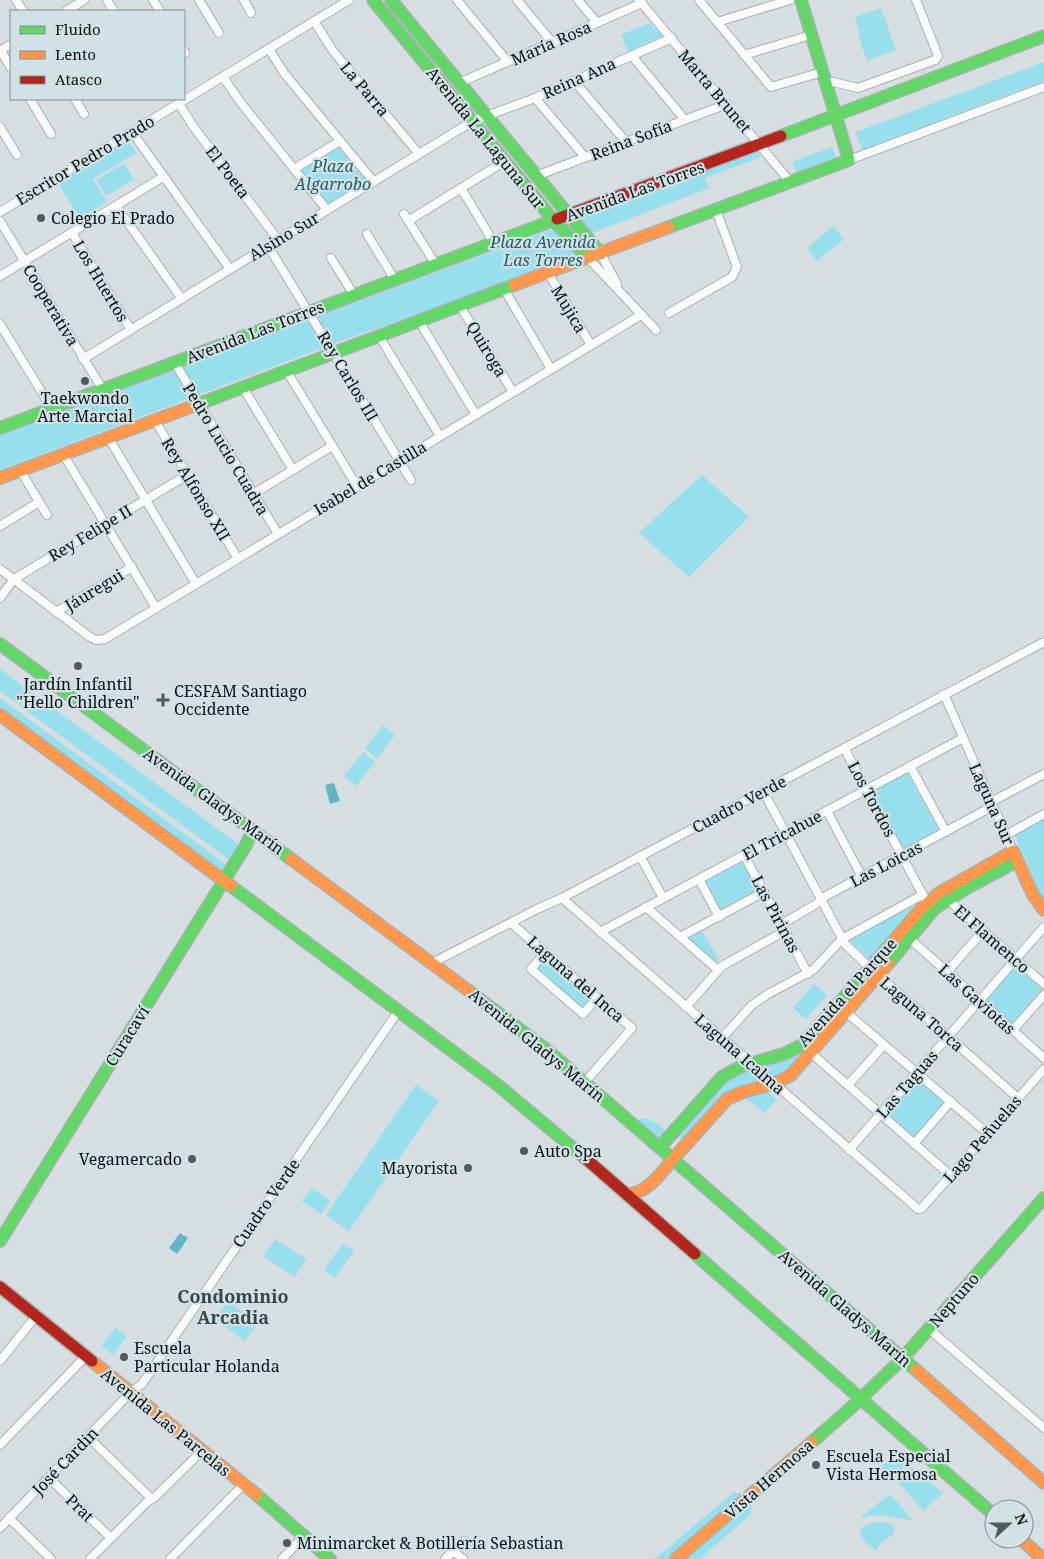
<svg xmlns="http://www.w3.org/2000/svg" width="1044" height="1559" viewBox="0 0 1044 1559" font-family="'Noto Serif',serif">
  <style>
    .green { fill: #97dfed }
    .water { fill: #63b5c3 }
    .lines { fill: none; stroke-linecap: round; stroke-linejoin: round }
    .street-casing { stroke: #aab0b2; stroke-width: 10 }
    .fast-casing { stroke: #aab0b2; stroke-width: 14 }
    .slow-casing { stroke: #aab0b2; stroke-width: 14 }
    .jam-casing { stroke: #aab0b2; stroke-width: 14 }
    .street { stroke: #f9fafa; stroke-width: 8 }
    .fast { stroke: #63d668; stroke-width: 11 }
    .slow { stroke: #ff974d; stroke-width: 11 }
    .jam { stroke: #b3261e; stroke-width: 11 }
    .poi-dot { fill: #52595a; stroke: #d2e1e5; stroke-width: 2 }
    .labels { text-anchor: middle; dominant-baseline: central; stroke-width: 4.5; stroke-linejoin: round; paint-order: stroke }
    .street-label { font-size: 16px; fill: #0b1112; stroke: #d2e1e5 }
    .park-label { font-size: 16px; font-style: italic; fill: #1f5b66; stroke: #d2e1e5 }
    .poi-label { font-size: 16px; fill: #0b1112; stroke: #d2e1e5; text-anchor: start }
    .neighbourhood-label { font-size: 18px; font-weight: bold; fill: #394648; stroke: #d2e1e5 }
  </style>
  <rect width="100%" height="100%" fill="#d6dee1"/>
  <!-- green -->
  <g class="green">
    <path d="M881 8 896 50 867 61 858 35 861 34 855 17Z"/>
    <path d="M649 23 663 36 628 52 621 35Z"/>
    <path d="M1044 62V81L862 150 856 132Z"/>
    <path d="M127 139 136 153 93 179 107 202 80 218 57 182Z"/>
    <path d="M338 145 367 180 327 206 298 169Z"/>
    <path d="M832 147 837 159 797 174 792 162Z"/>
    <path d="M757 150 761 157 705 178 709 188 590 234 577 218Z"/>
    <path d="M124 163 134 179 106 196 97 180Z"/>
    <path d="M833 226 844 239 817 261 807 248Z"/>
    <path d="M553 229 575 254 573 259 341 341 0 470V435Z"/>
    <path d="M702 475 749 517 689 577 639 533Z"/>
    <path d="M0 669 241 846 231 861 0 691Z"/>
    <path d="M0 698 228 866 223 873 0 709Z"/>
    <path d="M383 725 395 735 377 759 365 749Z"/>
    <path d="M363 752 375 762 356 786 344 776Z"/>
    <path d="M907 772 939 830 902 850 871 791Z"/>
    <path d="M1044 819V903L1014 833Z"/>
    <path d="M744 861 760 891 719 912 704 882Z"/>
    <path d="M911 906 914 908 872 957 868 958 849 940Z"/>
    <path d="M701 929 719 960 716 963 690 940 691 936Z"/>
    <path d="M545 958 592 999 583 1009 536 969Z"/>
    <path d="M1018 964 1044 986V990L1013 1026 985 1002Z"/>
    <path d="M814 984 827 995 806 1019 793 1008Z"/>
    <path d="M801 1050 804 1052C795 1063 786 1075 772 1078L758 1065Z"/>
    <path d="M748 1068 761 1080 758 1084 735 1089 686 1139H682L679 1136 678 1132 725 1080Z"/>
    <path d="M918 1079 945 1101 914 1139 887 1114Z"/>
    <path d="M416 1085 439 1101 349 1231 326 1215Z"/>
    <path d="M766 1091 777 1099 765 1113 746 1098Z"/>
    <path d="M641 1118C654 1121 658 1122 667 1132L659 1141 636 1122Z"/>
    <path d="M312 1188 330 1201 321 1214 302 1201Z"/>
    <path d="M275 1239 306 1259 295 1277 264 1257Z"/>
    <path d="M343 1243 354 1251 335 1278 324 1270Z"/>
    <path d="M228 1301 258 1323 245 1341 215 1319Z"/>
    <path d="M115 1328 127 1336 113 1355 102 1346Z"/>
    <path d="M896 1454 943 1493 923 1511 889 1471 878 1479 872 1472Z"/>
    <path d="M734 1492 744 1494 669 1559H655Z"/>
    <path d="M892 1496 912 1520C896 1519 876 1511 862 1519L861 1517 886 1497Z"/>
    <path d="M751 1503V1514L700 1559H686Z"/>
    <path d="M883 1522 892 1524 895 1528 894 1533 877 1547 879 1551C869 1548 861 1540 860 1530 866 1523 874 1522 883 1522Z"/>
  </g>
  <!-- water -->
  <g class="water">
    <path d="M334 783 340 801 330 804 325 785Z"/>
    <path d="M180 1233 188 1238 177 1254 169 1248Z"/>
  </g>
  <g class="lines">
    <!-- street casing -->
    <g class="street-casing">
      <g id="street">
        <path d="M16 0 23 11"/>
        <path d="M107 0 114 11"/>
        <path d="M153 0 160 11"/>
        <path d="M199 0 219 33"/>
        <path d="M244 0 251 13"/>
        <path d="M457 0 508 62"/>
        <path d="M517 0 552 42"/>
        <path d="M578 0 597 23"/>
        <path d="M639 0 791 183"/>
        <path d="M699 0 771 87 822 72"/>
        <path d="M66 11 84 0"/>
        <path d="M314 21 333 51 419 154"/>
        <path d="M717 22 790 0"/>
        <path d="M269 49 284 73 374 182"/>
        <path d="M0 51 11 44"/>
        <path d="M1 51 11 68"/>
        <path d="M184 51 185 53"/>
        <path d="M744 55 811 35"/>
        <path d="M632 56 685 120"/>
        <path d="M223 77 241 103 327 210"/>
        <path d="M574 81 626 142"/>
        <path d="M459 83 642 3"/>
        <path d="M826 83 833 82 858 88 935 60 938 56 937 53 916 0"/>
        <path d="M535 98 585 157"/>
        <path d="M30 99 51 134"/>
        <path d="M75 99 84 114"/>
        <path d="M179 104 193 126 278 240"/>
        <path d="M0 127 17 155"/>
        <path d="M132 132 230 269"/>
        <path d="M849 160 1044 87"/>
        <path d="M294 169 340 141"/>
        <path d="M536 176 727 104"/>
        <path d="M461 188 494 243"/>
        <path d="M116 206 182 299"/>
        <path d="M0 212 349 0"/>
        <path d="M404 214 436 265"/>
        <path d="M0 221 103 390"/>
        <path d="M408 221 505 161"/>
        <path d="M72 233 131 330"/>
        <path d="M367 234 395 280"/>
        <path d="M268 246 411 480"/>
        <path d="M601 254 617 284"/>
        <path d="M331 258 354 295"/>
        <path d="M588 258 656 330"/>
        <path d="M548 273 591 345"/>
        <path d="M0 276 163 177"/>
        <path d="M504 289 551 369"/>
        <path d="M460 306 513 392"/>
        <path d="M669 313 732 277 737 267 716 210"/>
        <path d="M419 321 476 415"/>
        <path d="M0 324 52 409"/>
        <path d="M379 336 440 436"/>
        <path d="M83 359 473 121 535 98 672 38"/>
        <path d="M175 363 278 534"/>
        <path d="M286 370 357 486"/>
        <path d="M242 386 293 470"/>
        <path d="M154 419 238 559"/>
        <path d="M108 437 196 584"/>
        <path d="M63 454 156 608"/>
        <path d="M20 470 47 515"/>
        <path d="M253 494 332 446"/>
        <path d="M0 526 39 502"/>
        <path d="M0 569 90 637 96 640 105 639 641 315"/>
        <path d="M0 598 14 579 187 475"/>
        <path d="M56 612 132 567"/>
        <path d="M944 694 1013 851"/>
        <path d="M844 748 925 899"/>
        <path d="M910 766 946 832"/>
        <path d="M763 791 845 944 870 968 1018 1098"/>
        <path d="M991 802 1044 774"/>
        <path d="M827 811 862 877"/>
        <path d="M1006 835 1044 814"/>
        <path d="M744 855 808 974"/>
        <path d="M640 856 663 898"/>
        <path d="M699 879 719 917"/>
        <path d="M945 897 1044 984"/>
        <path d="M562 898 918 1209 922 1208 1044 1069"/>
        <path d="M646 907 718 970"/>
        <path d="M511 923 632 1028 585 1082"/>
        <path d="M782 924 816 904 824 897 993 806"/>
        <path d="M600 932 963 738"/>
        <path d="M680 937 764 892"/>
        <path d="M910 939 1044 1058"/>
        <path d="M545 953 531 969 583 1014 597 998"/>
        <path d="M432 963 537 909 562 898 1044 642"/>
        <path d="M947 972 983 931"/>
        <path d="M686 1007 722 966 785 931"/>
        <path d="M846 1012 987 1133"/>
        <path d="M1013 1030 1044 995"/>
        <path d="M722 1038 752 1005 768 994 813 970 842 939 922 895"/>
        <path d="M810 1052 950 1175"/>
        <path d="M848 1085 884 1045"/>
        <path d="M914 1144 951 1101"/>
        <path d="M849 1150 1044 927"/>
        <path d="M929 1329 1044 1428"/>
        <path d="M0 1361 36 1316"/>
        <path d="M88 1437 152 1499"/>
        <path d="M0 1445 86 1356"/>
        <path d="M49 1478 111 1538"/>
        <path d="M9 1518 51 1559"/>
        <path d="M0 1528 130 1393 142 1384 399 1010"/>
        <path d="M453 1551 463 1559"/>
        <path d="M90 1559 147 1502 155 1497 202 1451"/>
        <path d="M170 1559 244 1484"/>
        <path d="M282 1559 304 1536"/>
        <path d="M445 1559 464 1541"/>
      </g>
    </g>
    <!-- fast casing -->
    <g class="fast-casing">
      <g id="fast">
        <path d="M373 0 550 216 588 258"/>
        <path d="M391 0 601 254"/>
        <path d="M781 136 1044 36"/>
        <path d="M669 227 849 160 801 0"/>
        <path d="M196 405 514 285"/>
        <path d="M0 428 557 219"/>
        <path d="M0 644 291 859"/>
        <path d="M231 886 499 1086 585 1158"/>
        <path d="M888 964 935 908 967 888 1017 861"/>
        <path d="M469 991 547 1050 916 1370"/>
        <path d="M660 1147 722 1077 742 1066 784 1054 802 1045 891 944"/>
        <path d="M0 1241 246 845 253 830"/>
        <path d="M695 1254 994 1515"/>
        <path d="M812 1442 853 1406 903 1358 1044 1198"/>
        <path d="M257 1495 330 1559"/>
      </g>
    </g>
    <!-- slow casing -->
    <g class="slow-casing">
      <g id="slow">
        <path d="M514 285 669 227"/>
        <path d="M0 478 196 405"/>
        <path d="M0 715 231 886"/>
        <path d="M291 859 469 991"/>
        <path d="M891 944 921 909 939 893 1013 851 1033 895 1044 910"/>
        <path d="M673 1159 727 1099 743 1092 776 1083 791 1075 888 964"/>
        <path d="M627 1195C649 1192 659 1175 673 1159"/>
        <path d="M92 1361 257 1495"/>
        <path d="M916 1370 1044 1483"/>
        <path d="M1021 1539 1043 1559"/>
        <path d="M676 1559 812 1442"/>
      </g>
    </g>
    <!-- jam casing -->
    <g class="jam-casing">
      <g id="jam">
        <path d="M557 219 781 136"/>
        <path d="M585 1158 695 1254"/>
        <path d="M0 1287 92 1361"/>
      </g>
    </g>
    <!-- street -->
    <use href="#street" class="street"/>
    <!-- fast -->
    <use href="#fast" class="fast"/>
    <!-- slow -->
    <use href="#slow" class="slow"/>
    <!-- jam -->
    <use href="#jam" class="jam"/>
  </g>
  <!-- markers -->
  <g class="poi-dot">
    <circle cx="41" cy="218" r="5"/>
    <circle cx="85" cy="381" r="5"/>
    <circle cx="78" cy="666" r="5"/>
    <path d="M160.5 692.5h5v5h5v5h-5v5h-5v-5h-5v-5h5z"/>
    <circle cx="524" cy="1151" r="5"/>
    <circle cx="192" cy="1159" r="5"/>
    <circle cx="468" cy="1168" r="5"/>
    <circle cx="124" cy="1357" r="5"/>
    <circle cx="816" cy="1465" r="5"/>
    <circle cx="287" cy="1543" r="5"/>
  </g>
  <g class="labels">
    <!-- street labels -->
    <g class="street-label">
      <text transform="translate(551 43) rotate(-24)">María Rosa</text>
      <text transform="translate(579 78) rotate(-24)">Reina Ana</text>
      <text transform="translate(365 89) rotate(50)">La Parra</text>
      <text transform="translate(715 91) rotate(50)">Marta Brunet</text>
      <text transform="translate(486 138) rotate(51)">Avenida La Laguna Sur</text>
      <text transform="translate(631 140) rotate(-21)">Reina Sofía</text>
      <text transform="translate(85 160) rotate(-31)">Escritor Pedro Prado</text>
      <text transform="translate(228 172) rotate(53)">El Poeta</text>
      <text transform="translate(635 191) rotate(-20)">Avenida Las Torres</text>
      <text transform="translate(284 236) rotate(-31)">Alsino Sur</text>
      <text transform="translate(101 281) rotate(59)">Los Huertos</text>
      <text transform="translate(51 305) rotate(59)">Cooperativa</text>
      <text transform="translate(569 309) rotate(59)">Mujica</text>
      <text transform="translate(255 332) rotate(-21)">Avenida Las Torres</text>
      <text transform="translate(487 349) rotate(59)">Quiroga</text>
      <text transform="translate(348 376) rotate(59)">Rey Carlos III</text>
      <text transform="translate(226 449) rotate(59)">Pedro Lucio Cuadra</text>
      <text transform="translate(370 478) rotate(-31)">Isabel de Castilla</text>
      <text transform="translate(196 489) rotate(59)">Rey Alfonso XII</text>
      <text transform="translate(90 533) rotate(-31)">Rey Felipe II</text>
      <text transform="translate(94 590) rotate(-31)">Jáuregui</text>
      <text transform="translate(872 799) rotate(62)">Los Tordos</text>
      <text transform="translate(214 801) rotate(36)">Avenida Gladys Marín</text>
      <text transform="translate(739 804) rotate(-28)">Cuadro Verde</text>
      <text transform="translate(992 804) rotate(66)">Laguna Sur</text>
      <text transform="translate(782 835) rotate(-28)">El Tricahue</text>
      <text transform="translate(886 864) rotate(-28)">Las Loicas</text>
      <text transform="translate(776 914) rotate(62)">Las Pirinas</text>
      <text transform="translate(992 939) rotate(41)">El Flamenco</text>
      <text transform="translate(576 979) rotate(41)">Laguna del Inca</text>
      <text transform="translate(847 992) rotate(-48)">Avenida el Parque</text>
      <text transform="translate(977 999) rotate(42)">Las Gaviotas</text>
      <text transform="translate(922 1014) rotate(41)">Laguna Torca</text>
      <text transform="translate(127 1036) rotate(-58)">Curacaví</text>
      <text transform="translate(537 1045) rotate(39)">Avenida Gladys Marín</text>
      <text transform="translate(740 1054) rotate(41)">Laguna Icalma</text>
      <text transform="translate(907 1084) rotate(-49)">Las Taguas</text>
      <text transform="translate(982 1139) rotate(-49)">Lago Peñuelas</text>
      <text transform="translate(266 1203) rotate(-55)">Cuadro Verde</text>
      <text transform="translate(954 1300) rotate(-49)">Neptuno</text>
      <text transform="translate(845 1308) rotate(41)">Avenida Gladys Marín</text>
      <text transform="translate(166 1422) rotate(39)">Avenida Las Parcelas</text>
      <text transform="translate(65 1461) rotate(-46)">José Cardin</text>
      <text transform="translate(769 1479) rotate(-41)">Vista Hermosa</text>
      <text transform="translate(80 1508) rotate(44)">Prat</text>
    </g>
    <!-- park labels -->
    <g class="park-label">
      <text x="333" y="166">Plaza<tspan x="333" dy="18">Algarrobo</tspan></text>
      <text x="543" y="242">Plaza Avenida<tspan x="543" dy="18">Las Torres</tspan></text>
    </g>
    <!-- poi labels -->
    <g class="poi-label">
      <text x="51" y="218">Colegio El Prado</text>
      <text x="85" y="398" text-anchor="middle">Taekwondo<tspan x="85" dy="18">Arte Marcial</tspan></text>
      <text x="78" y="684" text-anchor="middle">Jardín Infantil<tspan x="78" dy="18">"Hello Children"</tspan></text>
      <text x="174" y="691">CESFAM Santiago<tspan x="174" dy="18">Occidente</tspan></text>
      <text x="534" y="1151">Auto Spa</text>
      <text x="182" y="1159" text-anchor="end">Vegamercado</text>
      <text x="458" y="1168" text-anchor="end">Mayorista</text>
      <text x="134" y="1348">Escuela<tspan x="134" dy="18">Particular Holanda</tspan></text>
      <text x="826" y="1456">Escuela Especial<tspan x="826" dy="18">Vista Hermosa</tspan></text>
      <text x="297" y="1543">Minimarcket &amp; Botillería Sebastian</text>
    </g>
    <!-- neighbourhood labels -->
    <g class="neighbourhood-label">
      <text x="233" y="1296">Condominio<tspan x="233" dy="21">Arcadia</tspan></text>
    </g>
  </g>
  <!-- legend -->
  <rect x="10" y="10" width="175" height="90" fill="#d2e1e5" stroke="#828e91"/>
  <rect x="20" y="26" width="25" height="8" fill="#63d668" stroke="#828e91"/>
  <text x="55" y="35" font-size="15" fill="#0b1112">Fluido</text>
  <rect x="20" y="51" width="25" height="8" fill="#ff974d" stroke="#828e91"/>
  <text x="55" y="60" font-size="15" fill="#0b1112">Lento</text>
  <rect x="20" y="76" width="25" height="8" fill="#b3261e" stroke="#828e91"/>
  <text x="55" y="85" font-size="15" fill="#0b1112">Atasco</text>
  <!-- north arrow -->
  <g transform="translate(1009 1524) rotate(69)"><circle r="24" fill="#d2e1e5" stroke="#828e91"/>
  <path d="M0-4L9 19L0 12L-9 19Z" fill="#52595a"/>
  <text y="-8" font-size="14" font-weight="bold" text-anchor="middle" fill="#0b1112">N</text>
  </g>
</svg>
